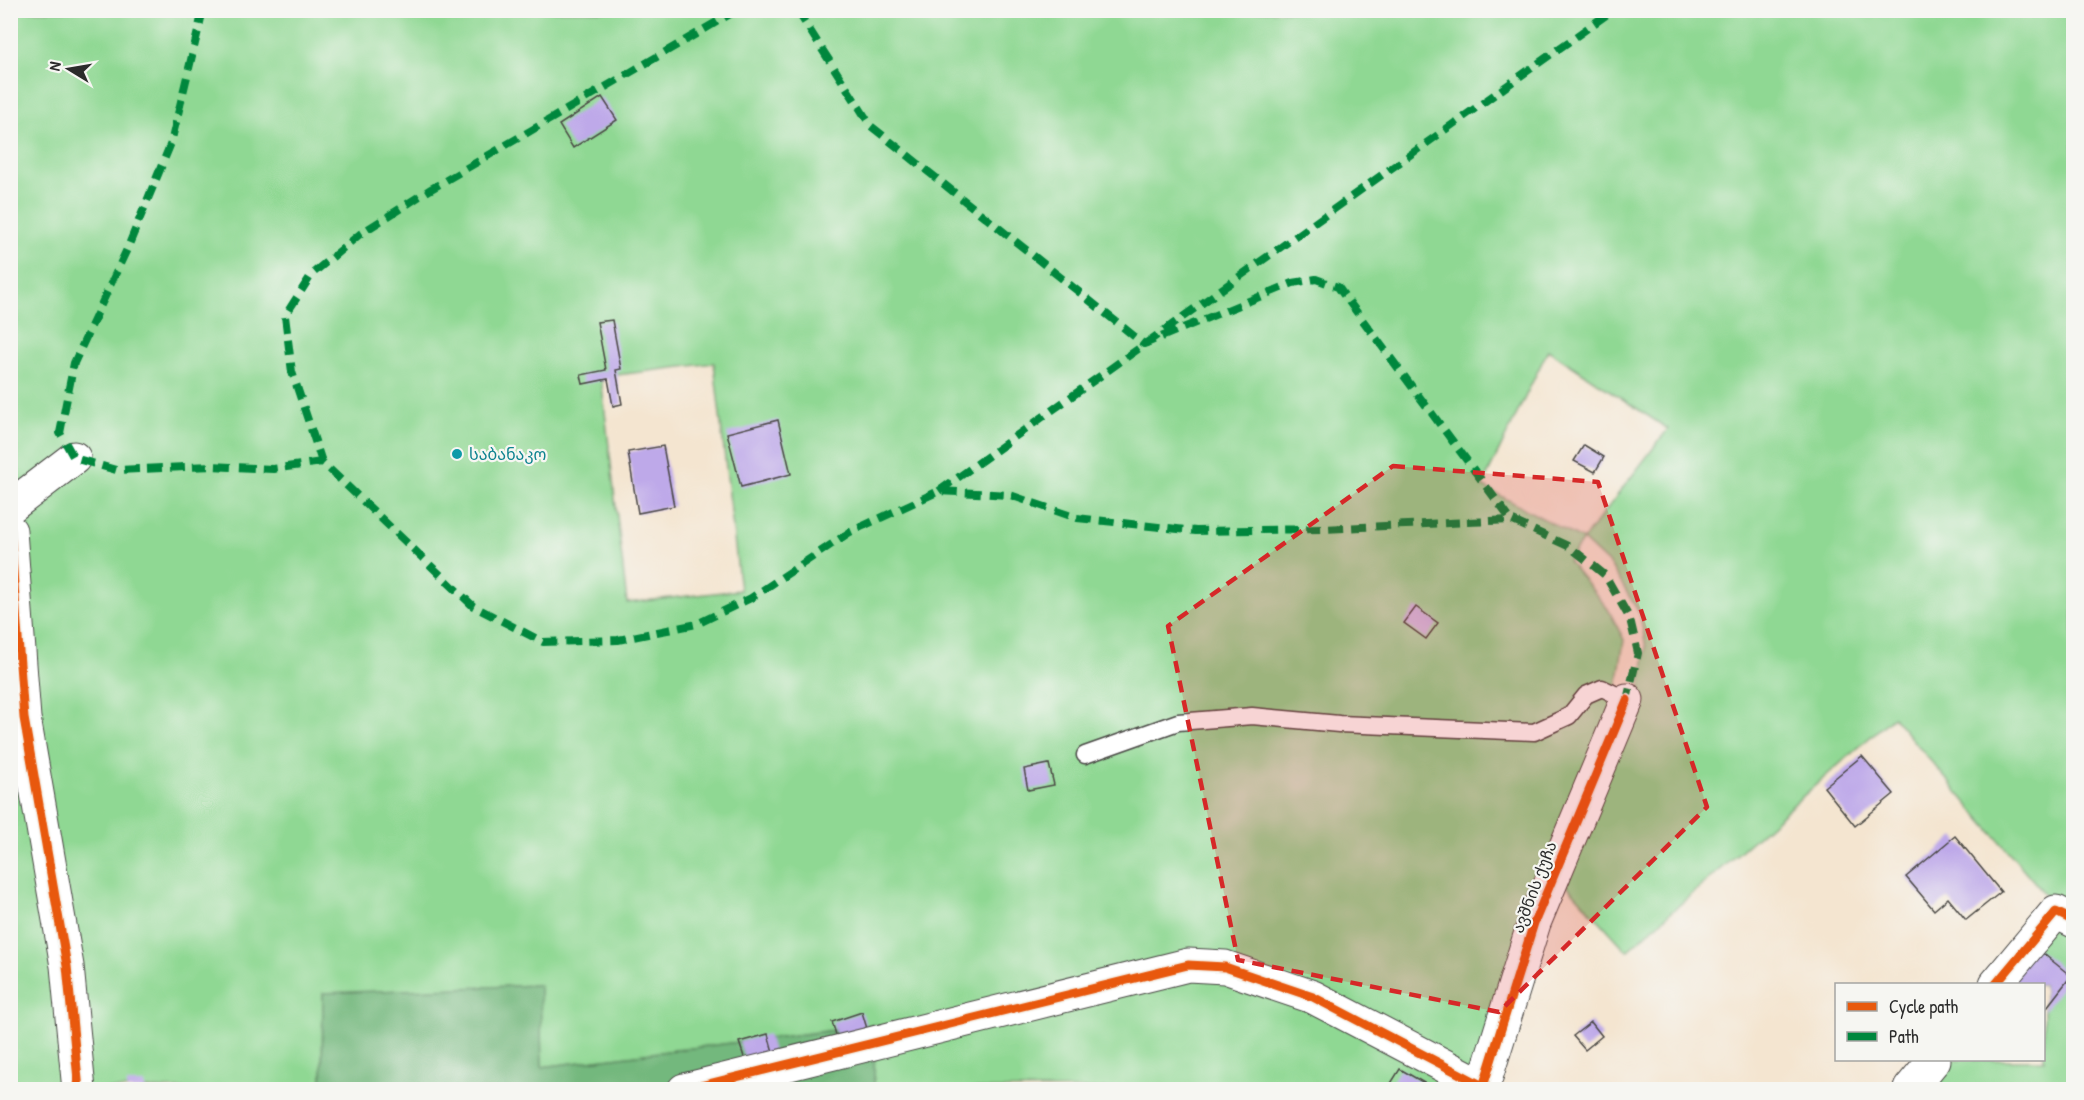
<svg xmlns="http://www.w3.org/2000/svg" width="2084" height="1100" viewBox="0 0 2084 1100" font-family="'Patrick Hand','Noto Sans Georgian',sans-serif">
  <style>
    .green { fill: #8fd893; stroke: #5d825f; stroke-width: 1.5; fill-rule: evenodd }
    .forest { fill: #73b87d; stroke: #4f7254; stroke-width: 1.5 }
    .building { fill: #bea9e9 }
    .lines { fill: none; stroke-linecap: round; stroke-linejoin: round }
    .service-casing { stroke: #494744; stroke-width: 19 }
    .minor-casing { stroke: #494744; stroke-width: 35 }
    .service { stroke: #fff; stroke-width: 16 }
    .minor { stroke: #fff; stroke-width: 33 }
    .quiet { stroke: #00873e; stroke-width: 8; stroke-dasharray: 15 8; stroke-linecap: butt }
    .cycleway-casing { stroke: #f6f6f2; stroke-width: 13 }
    .cycleway { stroke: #e8590c; stroke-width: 9 }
    .marked { fill: #d62828; fill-opacity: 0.2; stroke: #d62828; stroke-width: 4.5; stroke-dasharray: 12 8; stroke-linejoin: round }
    .culture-dot { fill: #0f9aa8; stroke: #f6f6f2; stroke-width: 2 }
    .labels { text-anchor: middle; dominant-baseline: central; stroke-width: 4.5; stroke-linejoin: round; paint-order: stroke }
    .culture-label { font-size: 16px; fill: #0d838f; stroke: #f6f6f2; text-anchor: start }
    .street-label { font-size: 16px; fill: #2b2b2b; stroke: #f6f6f2 }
  </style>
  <rect width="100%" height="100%" fill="#f6f6f2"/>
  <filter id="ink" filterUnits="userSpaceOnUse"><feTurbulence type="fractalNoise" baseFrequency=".0167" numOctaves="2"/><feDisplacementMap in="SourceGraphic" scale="12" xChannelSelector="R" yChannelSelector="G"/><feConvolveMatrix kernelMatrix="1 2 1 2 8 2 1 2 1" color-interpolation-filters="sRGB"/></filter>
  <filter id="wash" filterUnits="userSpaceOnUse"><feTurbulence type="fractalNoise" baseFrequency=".008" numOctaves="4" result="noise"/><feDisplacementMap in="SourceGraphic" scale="24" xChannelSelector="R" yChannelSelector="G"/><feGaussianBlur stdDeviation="1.35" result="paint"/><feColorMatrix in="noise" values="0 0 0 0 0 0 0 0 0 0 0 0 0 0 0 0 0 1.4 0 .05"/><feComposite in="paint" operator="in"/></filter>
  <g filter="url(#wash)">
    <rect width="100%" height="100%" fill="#f4e5d0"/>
    <!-- green -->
    <path class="green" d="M10 11H2073V1089H1900L1925 1060H2044V984H1983L2049 899 1893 717 1627 951 1566 884 1640 690 1646 648 1640 614 1611 566 1583 540 1568 561 1608 609 1624 640 1615 699 1470 1089H874V1025L542 1067 539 985 323 994 322 1089H11ZM1548 350 1668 429 1583 540 1482 486ZM714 363 740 590 627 603 601 377Z"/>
    <!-- forest -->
    <path class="forest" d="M540 985 542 1067 875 1025 874 1089 322 1090 323 993Z"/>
    <g id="blocks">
      <!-- building -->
      <g class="building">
        <path d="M602 97 617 120 573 148 559 125Z"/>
        <path d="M612 320 621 369 616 370 622 404 613 406 608 379 583 384 581 375 606 370 597 322Z"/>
        <path d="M778 420 791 474 741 487 727 433Z"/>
        <path d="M1584 445 1604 457 1595 472 1574 461Z"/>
        <path d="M663 446 674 506 638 513 628 452Z"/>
        <path d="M1416 607 1438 623 1426 639 1404 623Z"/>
        <path d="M1862 756 1894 794 1855 826 1824 787Z"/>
        <path d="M1049 764 1054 785 1028 790 1024 769Z"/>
        <path d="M1955 836 2001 892 1966 920 1948 898 1934 910 1906 877Z"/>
        <path d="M2035 947 2071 976 2044 1011V984H2006Z"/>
        <path d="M862 1012 868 1032 838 1041 832 1022Z"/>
        <path d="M1591 1022 1602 1036 1585 1050 1573 1036Z"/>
        <path d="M768 1034 773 1052 745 1060 739 1042Z"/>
        <path d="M1400 1069 1426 1084 1422 1090H1391L1388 1088Z"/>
        <rect x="127" y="1083" width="18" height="7"/>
      </g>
    </g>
  </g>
  <g filter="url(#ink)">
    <use href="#blocks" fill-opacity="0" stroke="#494744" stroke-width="1.5"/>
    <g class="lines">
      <!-- service casing -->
      <g class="service-casing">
        <path id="service" d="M1085 755 1178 722 1252 716 1339 724 1534 732 1569 716 1586 695 1602 688 1627 700"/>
      </g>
      <!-- minor casing -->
      <g class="minor-casing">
        <g id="minor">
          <path d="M10 507 74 458"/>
          <path d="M10 531 24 718 67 966 79 1090"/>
          <path d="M1996 984 2056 912 2074 921"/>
          <path d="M1910 1089 1934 1060"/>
          <path d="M684 1090 1188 965 1225 967 1313 997 1483 1086"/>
          <path d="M1482 1090 1534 923 1627 700"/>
        </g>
      </g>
      <!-- service -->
      <use href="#service" class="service"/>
      <!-- minor -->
      <use href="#minor" class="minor"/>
      <!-- quiet -->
      <g class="quiet">
        <path d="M203 10 171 143 128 247 74 363 60 433 74 458 116 470 211 466 273 469 322 462"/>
        <path d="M737 10 431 189 360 234 312 274 285 316 292 372 322 462 473 606 543 642 618 640 697 624 751 598 850 532 939 491 1010 495 1077 518 1196 531 1322 529 1511 520 1570 547 1605 575 1630 619 1638 653 1627 700"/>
        <path d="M797 10 871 126 1144 344 1293 283 1316 279 1338 287 1511 520"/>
        <path d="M939 491 1613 10"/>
      </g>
      <!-- cycleway casing -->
      <g class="cycleway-casing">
        <g id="cycleway">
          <path d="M10 531 24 718 67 966 79 1090"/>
          <path d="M1996 984 2056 912 2074 921"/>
          <path d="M684 1090 1188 965 1225 967 1313 997 1483 1086"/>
          <path d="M1482 1090 1534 923 1627 700"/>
        </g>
      </g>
      <!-- cycleway -->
      <use href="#cycleway" class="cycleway"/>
    </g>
  </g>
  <!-- marked area -->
  <path class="marked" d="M1393 466 1598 482 1707 807 1499 1012 1238 960 1168 626Z"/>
  <!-- markers -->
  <circle class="culture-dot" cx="457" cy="454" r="6"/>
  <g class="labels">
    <!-- culture labels -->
    <g class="culture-label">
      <text x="469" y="454">საბანაკო</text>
    </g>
    <!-- street labels -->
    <g class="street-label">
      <text transform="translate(1534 887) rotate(-69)">ავშნის ქუჩა</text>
    </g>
  </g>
  <!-- margin -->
  <rect width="2084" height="1100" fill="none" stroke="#f6f6f2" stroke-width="36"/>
  <!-- legend -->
  <rect x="1835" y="983" width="210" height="78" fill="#f6f6f2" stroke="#a5a5a2" stroke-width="1.5"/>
  <rect x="1847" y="1002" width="30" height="9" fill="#e8590c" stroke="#a5a5a2" stroke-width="1.5"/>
  <text x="1889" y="1013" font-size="18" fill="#2b2b2b">Cycle path</text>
  <rect x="1847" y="1032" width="30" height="9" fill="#00873e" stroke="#a5a5a2" stroke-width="1.5"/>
  <text x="1889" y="1043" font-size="18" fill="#2b2b2b">Path</text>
  <!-- north arrow -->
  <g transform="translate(69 69) rotate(281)" stroke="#f6f6f2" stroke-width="4.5" paint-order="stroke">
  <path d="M0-4.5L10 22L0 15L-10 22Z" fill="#2b2b2b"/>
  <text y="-9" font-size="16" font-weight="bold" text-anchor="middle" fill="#2b2b2b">N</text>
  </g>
</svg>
